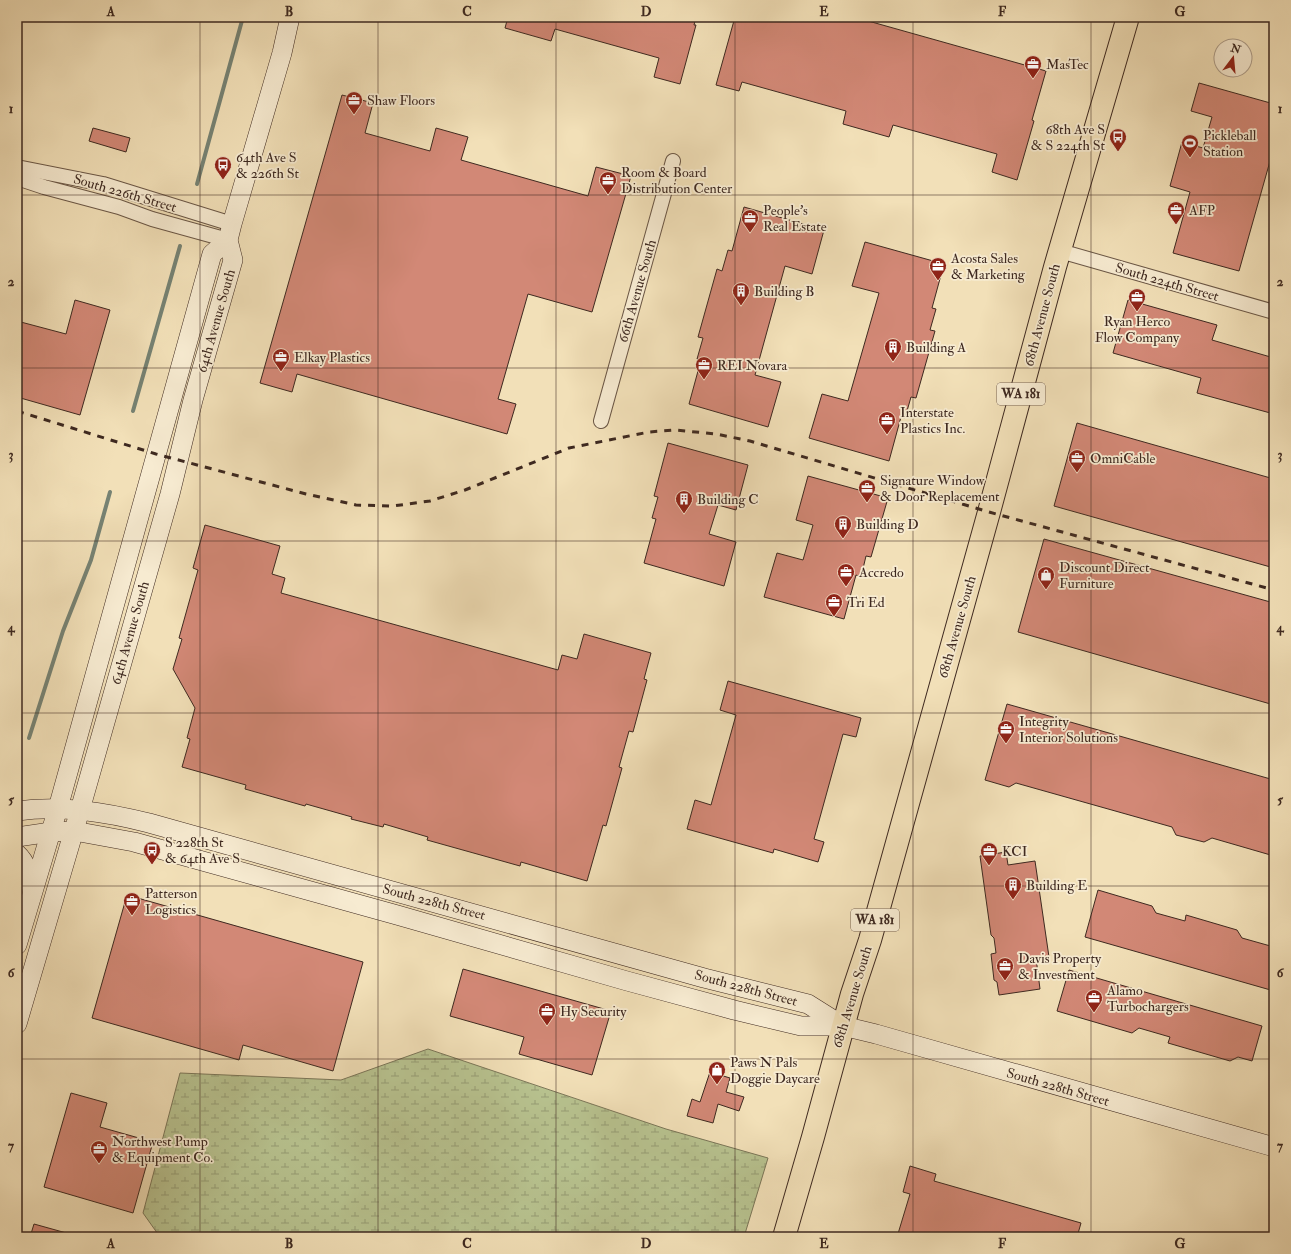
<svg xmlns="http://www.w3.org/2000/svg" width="1291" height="1254" viewBox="0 0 1291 1254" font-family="'IM FELL Double Pica',serif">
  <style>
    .wetland { fill: url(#wetland-marsh); stroke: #7b7658 }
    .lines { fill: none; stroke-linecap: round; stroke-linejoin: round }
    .stream { stroke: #768273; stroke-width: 4 }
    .building { fill: #d28876; stroke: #3e2920 }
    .street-casing { stroke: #6b5746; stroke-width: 16 }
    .secondary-casing { stroke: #3e2920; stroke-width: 20 }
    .primary-casing { stroke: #3e2920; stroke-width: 24 }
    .street { stroke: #f7ebd1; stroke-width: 14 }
    .secondary { stroke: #f7ebd1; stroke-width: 19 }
    .primary { stroke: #f2e0b8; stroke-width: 22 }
    .rail { stroke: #3e2920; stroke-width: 3; stroke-dasharray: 7 7; stroke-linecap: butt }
    .grid { fill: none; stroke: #3e2920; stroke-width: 1; stroke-opacity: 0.55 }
    .labels { text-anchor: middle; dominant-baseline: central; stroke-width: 3.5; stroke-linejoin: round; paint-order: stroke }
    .shield { fill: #f7ebd1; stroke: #766355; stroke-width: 1 }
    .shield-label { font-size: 13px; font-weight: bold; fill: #3e2920 }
    .poi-label { font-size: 14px; fill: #3e2920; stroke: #f7ebd1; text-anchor: start }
    .street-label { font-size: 14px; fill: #3e2920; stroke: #f7ebd1 }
    .neatline { fill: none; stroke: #3e2920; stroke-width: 1.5 }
    .grid-label { font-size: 13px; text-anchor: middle; font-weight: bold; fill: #3e2920 }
  </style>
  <defs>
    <pattern id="wetland-marsh" width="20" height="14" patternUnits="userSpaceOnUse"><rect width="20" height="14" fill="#b8c390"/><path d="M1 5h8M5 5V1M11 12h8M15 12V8" fill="none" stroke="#979e75"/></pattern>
  </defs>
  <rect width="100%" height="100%" fill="#f2e0b8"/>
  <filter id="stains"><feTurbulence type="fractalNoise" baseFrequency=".005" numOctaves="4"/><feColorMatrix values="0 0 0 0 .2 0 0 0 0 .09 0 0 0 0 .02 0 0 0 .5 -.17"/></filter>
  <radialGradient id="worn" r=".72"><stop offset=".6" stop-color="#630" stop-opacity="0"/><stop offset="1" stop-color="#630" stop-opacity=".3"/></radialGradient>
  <!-- wetland -->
  <path class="wetland" d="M428 1049 666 1129 768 1158 744 1237H160L143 1213 180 1073 341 1080Z"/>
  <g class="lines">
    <!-- stream -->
    <g class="stream">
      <path d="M197 184 243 17"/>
      <path d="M133 411 180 246"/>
      <path d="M29 738 63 631 91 560 110 492"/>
    </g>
  </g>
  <!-- building -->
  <g class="building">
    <path d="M508 17H696L694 25H696L680 84 654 77 659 58 555 29 551 41 505 28Z"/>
    <path d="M735 17H854L1046 71 1032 120 1034 121 1017 180 992 172 997 154 893 125 889 137 843 124 846 111 742 82 739 91 716 85Z"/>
    <path d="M1199 83 1274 104V147L1239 271 1173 253 1190 192 1170 186 1182 142 1203 148 1212 117 1191 111Z"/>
    <path d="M342 95 373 103 365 133 430 151 436 128 468 137 461 160 588 196 596 167 631 176 592 312 528 294 498 399 516 404 507 434 297 374 292 392 260 383Z"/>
    <path d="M93 128 130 138 126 152 89 141Z"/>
    <path d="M744 207 824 230 812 274 785 266 755 375 781 382 768 427 689 404 701 360 697 359 703 338 698 337 717 269 722 271 728 250 732 251Z"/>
    <path d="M865 242 944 264 932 308 936 309 930 330 935 331 916 398 911 397 905 418 901 417 889 461 809 438 822 394 848 401 879 293 852 286Z"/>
    <path d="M75 300 110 310 80 415 17 397V321L66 334Z"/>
    <path d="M1128 300 1217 325 1212 340 1274 358V414L1197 393 1201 378 1113 353Z"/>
    <path d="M1077 423 1274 479V568L1054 506Z"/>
    <path d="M668 443 748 465 736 510 718 505 709 534 736 542 724 586 644 563 656 519 652 518 658 497 654 496Z"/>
    <path d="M808 476 888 498 871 557 866 556 861 577 856 575 844 619 764 597 777 553 803 560 813 525 796 520Z"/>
    <path d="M205 525 280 546 272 574 285 578 281 593 558 670 562 655 577 659 584 634 651 653 644 679 647 680 633 732 629 731 619 767 622 768 606 826 603 825 587 881 521 862 520 866 427 840 428 837 384 824 383 827 351 819 352 817 306 804 305 806 245 789 246 785 182 767 190 739 187 738 195 708 173 669 182 639 179 638 198 570 193 568Z"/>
    <path d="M1044 539 1274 603V705L1018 632Z"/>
    <path d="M728 681 861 718 856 737 843 734 814 839 824 842 818 862 774 849 773 853 687 829 695 800 711 805 736 715 720 710Z"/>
    <path d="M1007 704 1274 780V856L1212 838 1204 842 1176 835 1172 827 1016 783 1009 787 985 780Z"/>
    <path d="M1006 852 1008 865 1035 861 1049 957 1036 958 1040 989 999 995 997 982 994 980 991 954 996 953 994 938 991 935 980 856Z"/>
    <path d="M1098 890 1152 906 1156 913 1185 921 1186 915 1237 930 1242 938 1274 947V991L1085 937Z"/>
    <path d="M127 895 363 962 333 1071 243 1045 239 1060 92 1018Z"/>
    <path d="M463 969 611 1011 592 1075 519 1054 524 1037 450 1016Z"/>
    <path d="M1069 970 1262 1026 1252 1061 1238 1057 1230 1061 1168 1043 1170 1037 1139 1028 1132 1033 1057 1011Z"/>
    <path d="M710 1072 730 1078 726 1092 744 1097 739 1111 718 1104 713 1123 687 1116 692 1099 700 1102Z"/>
    <path d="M71 1093 107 1103 100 1127 153 1142 133 1213 44 1187Z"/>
    <path d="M910 1166 936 1174 934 1181 1081 1223 1077 1237H897L910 1194 903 1192Z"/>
    <path d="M34 1224 70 1234V1237H30Z"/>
  </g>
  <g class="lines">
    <!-- street casing -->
    <g class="street-casing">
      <g id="street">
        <path d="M17 167 103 184 232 224"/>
        <path d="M17 178 44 187 119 207 152 219 228 240"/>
        <path d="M1060 251 1274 312"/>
        <path d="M601 421 673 161"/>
      </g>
    </g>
    <!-- secondary casing -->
    <g class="secondary-casing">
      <g id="secondary">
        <path d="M17 811C62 805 105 812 149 823L704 978 808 1004 843 1026"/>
        <path d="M17 837 51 832 74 831 134 842 397 915 627 981 734 1010 801 1026H843L876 1034 1274 1147"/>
        <path d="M17 854C28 864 31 879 32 893"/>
        <path d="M17 945 58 808 212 254 228 240"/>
        <path d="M17 1024 80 810 170 494 193 400 233 260 228 240 232 224 282 53 290 17"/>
      </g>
    </g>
    <!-- primary casing -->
    <g class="primary-casing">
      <path id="primary" d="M784 1237 813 1137 852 994 870 940 989 512 1055 267 1128 17"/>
    </g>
    <!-- street -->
    <use href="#street" class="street"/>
    <!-- secondary -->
    <use href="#secondary" class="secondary"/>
    <!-- primary -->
    <use href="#primary" class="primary"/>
    <!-- rail -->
    <path class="rail" d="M17 411 156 454 306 494 356 505 393 506 430 501 465 490 569 448 649 432 675 430 716 434 750 441 989 512 1274 590"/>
  </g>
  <!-- grid -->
  <path class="grid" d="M200 17V1237M378 17V1237M556 17V1237M735 17V1237M913 17V1237M1091 17V1237M17 195H1274M17 368H1274M17 541H1274M17 713H1274M17 886H1274M17 1059H1274"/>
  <!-- icons -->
  <defs>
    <g id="office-pin" transform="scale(0.9)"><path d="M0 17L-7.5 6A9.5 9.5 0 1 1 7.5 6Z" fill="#8f2418" stroke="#f7ebd1"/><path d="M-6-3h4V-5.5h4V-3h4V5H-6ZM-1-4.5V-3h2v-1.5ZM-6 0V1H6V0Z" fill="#fff"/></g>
    <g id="bus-pin" transform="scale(0.9)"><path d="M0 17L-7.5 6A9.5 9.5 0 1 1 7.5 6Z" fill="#8f2418" stroke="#f7ebd1"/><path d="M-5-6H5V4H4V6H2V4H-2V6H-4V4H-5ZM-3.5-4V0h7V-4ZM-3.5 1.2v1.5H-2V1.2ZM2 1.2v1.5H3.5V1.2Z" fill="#fff"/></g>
    <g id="stadium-pin" transform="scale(0.9)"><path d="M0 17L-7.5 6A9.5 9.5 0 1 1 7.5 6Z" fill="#8f2418" stroke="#f7ebd1"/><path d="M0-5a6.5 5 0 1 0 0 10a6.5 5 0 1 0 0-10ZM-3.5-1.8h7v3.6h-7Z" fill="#fff"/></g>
    <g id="building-pin" transform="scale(0.9)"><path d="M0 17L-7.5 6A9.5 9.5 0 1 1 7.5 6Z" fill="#8f2418" stroke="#f7ebd1"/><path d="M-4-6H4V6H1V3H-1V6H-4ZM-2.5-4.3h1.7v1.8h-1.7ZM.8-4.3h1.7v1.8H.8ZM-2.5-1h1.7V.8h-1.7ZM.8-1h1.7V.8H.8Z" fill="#fff"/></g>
    <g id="shop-pin" transform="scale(0.9)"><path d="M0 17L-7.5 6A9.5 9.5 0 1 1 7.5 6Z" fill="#8f2418" stroke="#f7ebd1"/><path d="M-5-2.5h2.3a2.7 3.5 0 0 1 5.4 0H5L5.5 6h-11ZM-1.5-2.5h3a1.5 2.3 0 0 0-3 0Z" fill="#fff"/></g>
  </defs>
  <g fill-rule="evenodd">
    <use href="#office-pin" x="1033" y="64"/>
    <use href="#office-pin" x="354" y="100"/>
    <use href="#bus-pin" x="1118" y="137"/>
    <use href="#stadium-pin" x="1190" y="143"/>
    <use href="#bus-pin" x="223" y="165"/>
    <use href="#office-pin" x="608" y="180"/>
    <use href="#office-pin" x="1176" y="210"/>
    <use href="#office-pin" x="750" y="218"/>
    <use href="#office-pin" x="938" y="266"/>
    <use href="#building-pin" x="741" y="291"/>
    <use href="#office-pin" x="1137" y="297"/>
    <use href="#building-pin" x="893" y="347"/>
    <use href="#office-pin" x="281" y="357"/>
    <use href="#office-pin" x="704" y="365"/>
    <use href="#office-pin" x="887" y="420"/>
    <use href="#office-pin" x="1077" y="458"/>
    <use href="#office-pin" x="867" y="488"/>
    <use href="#building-pin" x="684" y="499"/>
    <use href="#building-pin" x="843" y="524"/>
    <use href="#office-pin" x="846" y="572"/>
    <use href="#shop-pin" x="1046" y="575"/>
    <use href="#office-pin" x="834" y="602"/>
    <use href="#office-pin" x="1006" y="729"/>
    <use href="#bus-pin" x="152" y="850"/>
    <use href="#office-pin" x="989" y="851"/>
    <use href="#building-pin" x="1013" y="885"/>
    <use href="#office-pin" x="132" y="901"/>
    <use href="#office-pin" x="1005" y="966"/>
    <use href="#office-pin" x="1094" y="998"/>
    <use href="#office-pin" x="547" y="1011"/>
    <use href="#shop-pin" x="717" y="1070"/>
    <use href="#office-pin" x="99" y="1149"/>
  </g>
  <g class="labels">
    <!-- shield labels -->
    <g class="shield">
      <rect x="997" y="383" width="48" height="22" rx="3"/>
      <rect x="851" y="909" width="48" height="22" rx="3"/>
    </g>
    <g class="shield-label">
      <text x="1021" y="394">WA 181</text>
      <text x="875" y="920">WA 181</text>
    </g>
    <!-- poi labels -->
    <g class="poi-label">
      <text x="1046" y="64">MasTec</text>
      <text x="367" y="100">Shaw Floors</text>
      <text x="1105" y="129" text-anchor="end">68th Ave S<tspan x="1105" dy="16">&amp; S 224th St</tspan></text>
      <text x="1203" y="135">Pickleball<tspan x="1203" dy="16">Station</tspan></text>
      <text x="236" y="157">64th Ave S<tspan x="236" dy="16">&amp; 226th St</tspan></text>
      <text x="621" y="172">Room &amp; Board<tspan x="621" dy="16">Distribution Center</tspan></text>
      <text x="763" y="210">People's<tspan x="763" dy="16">Real Estate</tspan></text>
      <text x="1189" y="210">AFP</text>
      <text x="951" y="258">Acosta Sales<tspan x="951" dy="16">&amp; Marketing</tspan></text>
      <text x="754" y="291">Building B</text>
      <text x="1137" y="321" text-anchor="middle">Ryan Herco<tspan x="1137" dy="16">Flow Company</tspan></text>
      <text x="906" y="347">Building A</text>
      <text x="294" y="357">Elkay Plastics</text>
      <text x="717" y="365">REI Novara</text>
      <text x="900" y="412">Interstate<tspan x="900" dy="16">Plastics Inc.</tspan></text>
      <text x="1090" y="458">OmniCable</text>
      <text x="880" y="480">Signature Window<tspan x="880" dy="16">&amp; Door Replacement</tspan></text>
      <text x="697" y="499">Building C</text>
      <text x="856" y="524">Building D</text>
      <text x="1059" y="567">Discount Direct<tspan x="1059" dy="16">Furniture</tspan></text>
      <text x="859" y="572">Accredo</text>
      <text x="847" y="602">Tri Ed</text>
      <text x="1019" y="721">Integrity<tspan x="1019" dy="16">Interior Solutions</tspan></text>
      <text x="165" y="842">S 228th St<tspan x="165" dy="16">&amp; 64th Ave S</tspan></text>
      <text x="1002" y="851">KCI</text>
      <text x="1026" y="885">Building E</text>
      <text x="145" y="893">Patterson<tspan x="145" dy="16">Logistics</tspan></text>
      <text x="1018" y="958">Davis Property<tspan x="1018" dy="16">&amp; Investment</tspan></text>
      <text x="1107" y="990">Alamo<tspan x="1107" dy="16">Turbochargers</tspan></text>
      <text x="560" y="1011">Hy Security</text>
      <text x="730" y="1062">Paws N Pals<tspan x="730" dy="16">Doggie Daycare</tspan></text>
      <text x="112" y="1141">Northwest Pump<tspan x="112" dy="16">&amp; Equipment Co.</tspan></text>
    </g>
    <!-- street labels -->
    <g class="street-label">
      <text transform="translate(125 193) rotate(16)">South 226th Street</text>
      <text transform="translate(1167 282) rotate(16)">South 224th Street</text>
      <text transform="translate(637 291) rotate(-74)">66th Avenue South</text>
      <text transform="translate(1042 315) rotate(-75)">68th Avenue South</text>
      <text transform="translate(216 321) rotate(-74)">64th Avenue South</text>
      <text transform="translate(957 627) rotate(-74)">68th Avenue South</text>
      <text transform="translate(130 633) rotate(-74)">64th Avenue South</text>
      <text transform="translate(434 902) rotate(15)">South 228th Street</text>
      <text transform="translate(746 988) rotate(15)">South 228th Street</text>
      <text transform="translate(852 997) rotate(-73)">68th Avenue South</text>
      <text transform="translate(1058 1087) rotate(16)">South 228th Street</text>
    </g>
  </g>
  <!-- margin -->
  <rect width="1291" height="1254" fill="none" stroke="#f2e0b8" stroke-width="44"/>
  <!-- north arrow -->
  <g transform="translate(1233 58) rotate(16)"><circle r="19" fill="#f7ebd1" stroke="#ad9d8a"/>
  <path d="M0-3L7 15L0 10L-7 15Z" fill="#8f2418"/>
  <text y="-6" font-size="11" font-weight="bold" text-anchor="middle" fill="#3e2920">N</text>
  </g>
  <rect x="22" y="22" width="1247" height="1210" class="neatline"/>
  <g class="grid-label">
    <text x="111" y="16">A</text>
    <text x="289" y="16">B</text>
    <text x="467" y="16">C</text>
    <text x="646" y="16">D</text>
    <text x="824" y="16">E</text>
    <text x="1002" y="16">F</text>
    <text x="1180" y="16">G</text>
    <text x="11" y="113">1</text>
    <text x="1280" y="113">1</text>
    <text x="11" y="286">2</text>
    <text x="1280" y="286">2</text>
    <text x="11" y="459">3</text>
    <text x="1280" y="459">3</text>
    <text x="11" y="632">4</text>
    <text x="1280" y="632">4</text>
    <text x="11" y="804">5</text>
    <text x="1280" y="804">5</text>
    <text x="11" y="977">6</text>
    <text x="1280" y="977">6</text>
    <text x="11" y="1150">7</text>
    <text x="1280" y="1150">7</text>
    <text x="111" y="1248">A</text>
    <text x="289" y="1248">B</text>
    <text x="467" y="1248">C</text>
    <text x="646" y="1248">D</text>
    <text x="824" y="1248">E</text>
    <text x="1002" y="1248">F</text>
    <text x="1180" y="1248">G</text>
  </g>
  <rect width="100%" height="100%" filter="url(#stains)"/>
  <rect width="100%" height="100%" fill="url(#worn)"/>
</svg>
